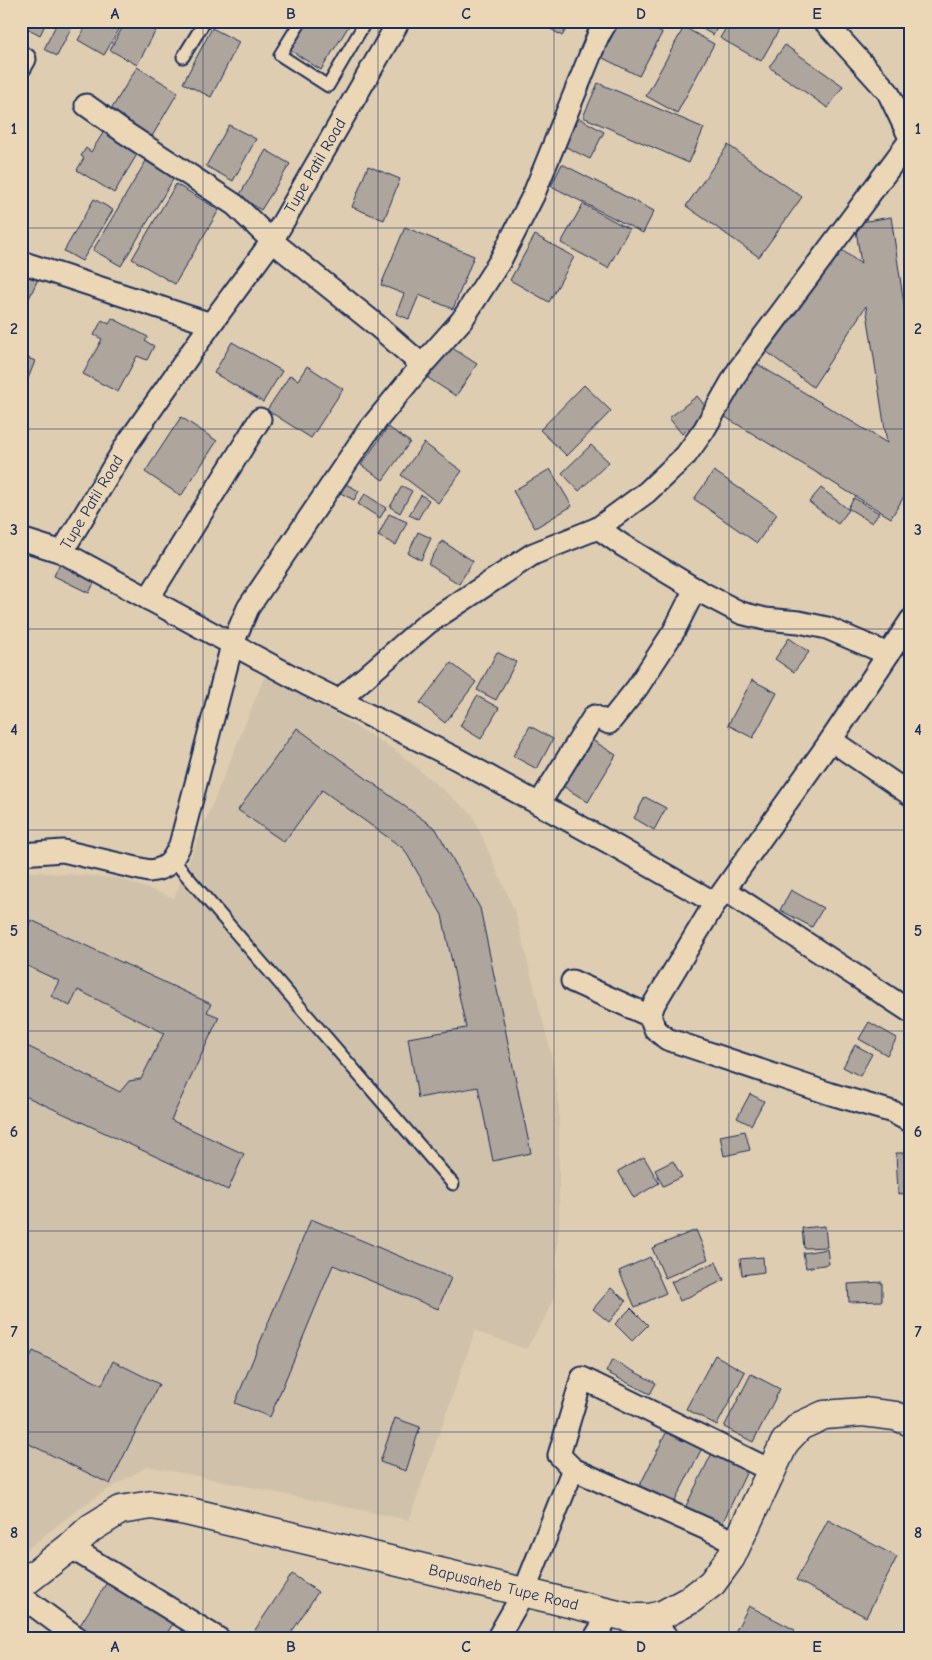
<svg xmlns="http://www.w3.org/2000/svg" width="932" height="1660" viewBox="0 0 932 1660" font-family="'Comic Neue',sans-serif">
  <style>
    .built { fill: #d0c1aa }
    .building { fill: #aea59c; stroke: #1b2f5e }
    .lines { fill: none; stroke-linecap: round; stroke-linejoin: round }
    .lane-casing { stroke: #1b2f5e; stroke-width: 15 }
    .street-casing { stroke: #1b2f5e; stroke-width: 25 }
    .secondary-casing { stroke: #1b2f5e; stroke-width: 31 }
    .lane { stroke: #ebd7b5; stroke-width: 11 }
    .street { stroke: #ebd7b5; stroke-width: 21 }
    .secondary { stroke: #ebd7b5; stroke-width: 28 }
    .grid { fill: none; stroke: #1b2f5e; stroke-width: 1; stroke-opacity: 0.55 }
    .labels { text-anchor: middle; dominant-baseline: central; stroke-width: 5; stroke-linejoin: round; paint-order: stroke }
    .street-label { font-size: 16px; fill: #1b2f5e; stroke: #ebd7b5 }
    .neatline { fill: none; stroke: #1b2f5e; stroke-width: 2 }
    .grid-label { font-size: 16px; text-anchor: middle; font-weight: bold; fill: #1b2f5e }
  </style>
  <rect width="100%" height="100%" fill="#decdb0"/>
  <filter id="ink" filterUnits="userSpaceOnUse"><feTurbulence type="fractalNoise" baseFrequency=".02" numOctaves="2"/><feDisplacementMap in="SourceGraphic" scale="10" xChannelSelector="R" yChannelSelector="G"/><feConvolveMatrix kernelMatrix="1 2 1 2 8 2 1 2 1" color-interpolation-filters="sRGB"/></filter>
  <g filter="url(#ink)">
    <!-- built -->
    <path class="built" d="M266 673 395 750 472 814 515 912 551 1053 559 1107V1223L554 1298 547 1314 526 1349 475 1331 409 1520 148 1466 97 1496 69 1516 21 1554V871L118 878 174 898Z"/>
    <!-- building -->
    <g class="building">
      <path d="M21 21H47L40 35 21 25Z"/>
      <path d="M58 21H75L57 56 44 49Z"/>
      <path d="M89 21H124L104 55 78 40Z"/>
      <path d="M126 21H161L137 65 110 50Z"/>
      <path d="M308 21H352L321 70 290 50Z"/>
      <path d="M538 21H571L562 36Z"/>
      <path d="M620 21H637L662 33 639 76 601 57Z"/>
      <path d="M689 21H721L713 35Z"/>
      <path d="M730 21H784L761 61 720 38Z"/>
      <path d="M684 27 714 44 677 113 646 96Z"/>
      <path d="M212 28 239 42 211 97 183 83Z"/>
      <path d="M785 45 843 86 828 108 769 67Z"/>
      <path d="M137 67 178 92 151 138 109 113Z"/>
      <path d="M598 83 704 128 689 163 583 117Z"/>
      <path d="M579 118 604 132 590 159 564 146Z"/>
      <path d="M108 125 142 146 114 193 77 170 84 158 81 156 86 148 91 152Z"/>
      <path d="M229 125 256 139 233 181 206 166Z"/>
      <path d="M728 145 802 197 759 257 686 206Z"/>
      <path d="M266 150 290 164 261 210 239 196Z"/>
      <path d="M146 161 174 178 121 266 93 250Z"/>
      <path d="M562 164 654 211 643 233 551 186Z"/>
      <path d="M368 166 400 179 384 220 352 207Z"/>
      <path d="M176 184 219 210 175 284 132 259Z"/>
      <path d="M94 199 113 210 82 261 64 251Z"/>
      <path d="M583 204 629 229 608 268 561 243Z"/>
      <path d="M891 217 911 351V485L891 518 722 415 754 362 887 443 866 306 813 387 758 345 835 245 861 264 855 223Z"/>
      <path d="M405 227 474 256 453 309 419 295 409 319 396 314 404 294 381 285Z"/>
      <path d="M535 235 574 257 549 302 510 280Z"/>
      <path d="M21 272 38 279 25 307 21 305Z"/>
      <path d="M112 318 148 337 145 341 154 346 147 360 137 356 118 392 83 374 102 339 94 335 102 320 109 324Z"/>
      <path d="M232 342 282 371 263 402 214 373Z"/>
      <path d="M449 346 477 364 456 396 428 378Z"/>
      <path d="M21 355 35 361 21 396Z"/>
      <path d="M307 366 343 389 311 438 267 410 290 375 298 380Z"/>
      <path d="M584 385 611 411 567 456 540 430Z"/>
      <path d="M697 396 710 412 682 434 669 418Z"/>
      <path d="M181 417 217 441 181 496 145 472Z"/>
      <path d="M388 427 410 442 383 480 361 465Z"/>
      <path d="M424 443 462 471 438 503 401 475Z"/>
      <path d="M591 445 609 462 579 491 562 473Z"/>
      <path d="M550 469 572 506 535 528 513 491Z"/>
      <path d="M714 471 777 514 757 543 694 499Z"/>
      <path d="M338 480 359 491 354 500 333 489Z"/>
      <path d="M402 486 412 491 400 513 390 507Z"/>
      <path d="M821 488 849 510 838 524 809 502Z"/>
      <path d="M365 494 386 508 380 518 358 504Z"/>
      <path d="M421 495 429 500 418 519 409 515Z"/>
      <path d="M854 498 879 513 872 523 848 508Z"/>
      <path d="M389 514 407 522 396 545 378 536Z"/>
      <path d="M418 532 431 538 421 560 408 553Z"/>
      <path d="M442 541 473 561 459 584 428 564Z"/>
      <path d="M60 563 96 579 89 593 54 576Z"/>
      <path d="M789 638 809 652 794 672 775 659Z"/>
      <path d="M497 652 516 662 496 700 477 690Z"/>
      <path d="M451 663 476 682 445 723 420 703Z"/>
      <path d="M752 680 777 693 753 738 728 725Z"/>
      <path d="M477 696 499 708 481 739 460 726Z"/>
      <path d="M530 726 553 739 537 769 513 756Z"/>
      <path d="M297 728 436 829 480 908 531 1153 493 1161 478 1087 418 1098 408 1038 466 1028 442 915 404 849 322 790 284 842 238 810Z"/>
      <path d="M589 738 616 755 588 802 561 785Z"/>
      <path d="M645 797 666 808 654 830 634 818Z"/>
      <path d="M791 890 823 908 812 927 780 910Z"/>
      <path d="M31 920 211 1004 207 1012 219 1017 171 1120 244 1154 228 1190 21 1094V1043L120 1092 129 1081 141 1079 164 1033 78 990 70 1006 51 996 59 981 21 963V921L29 925Z"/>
      <path d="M869 1022 897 1038 887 1055 859 1039Z"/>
      <path d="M855 1045 872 1054 860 1076 843 1067Z"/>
      <path d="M750 1094 764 1101 751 1125 737 1118Z"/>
      <path d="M745 1131 750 1150 724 1156 720 1136Z"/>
      <path d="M896 1153H911V1193L898 1194Z"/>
      <path d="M644 1157 659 1183 634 1198 618 1171Z"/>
      <path d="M673 1161 682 1177 663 1186 655 1170Z"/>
      <path d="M311 1219 451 1278 438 1309 333 1265 270 1417 235 1403Z"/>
      <path d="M825 1226 827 1247 804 1248 802 1228Z"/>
      <path d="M696 1230 708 1259 665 1278 652 1248Z"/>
      <path d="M827 1249 829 1264 806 1268 803 1253Z"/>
      <path d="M650 1257 666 1293 635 1307 619 1271Z"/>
      <path d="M763 1257 764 1272 742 1275 740 1259Z"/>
      <path d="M716 1262 724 1280 680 1301 671 1282Z"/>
      <path d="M882 1282V1301L849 1302 848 1284Z"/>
      <path d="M611 1288 626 1301 609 1322 593 1309Z"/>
      <path d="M631 1308 648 1325 632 1341 615 1324Z"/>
      <path d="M33 1351 102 1385 113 1361 159 1384 110 1484 21 1440V1374Z"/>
      <path d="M715 1355 745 1372 717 1425 686 1409Z"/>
      <path d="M612 1360 656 1383 650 1394 606 1372Z"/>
      <path d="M751 1374 780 1389 753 1442 724 1427Z"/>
      <path d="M395 1418 420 1427 406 1471 380 1462Z"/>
      <path d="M670 1425 705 1442 672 1507 638 1489Z"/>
      <path d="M715 1447 750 1465 720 1528 683 1512Z"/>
      <path d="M828 1520 897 1557 866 1617 796 1580Z"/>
      <path d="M292 1574 318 1592 287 1639H249Z"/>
      <path d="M111 1576 177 1618 163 1639H84L75 1633Z"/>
      <path d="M749 1606 795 1630 790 1639H748L735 1632Z"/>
    </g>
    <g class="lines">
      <!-- lane casing -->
      <g class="lane-casing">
        <g id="lane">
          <path d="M301 21 280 55 328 86 366 21"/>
          <path d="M183 57 205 21"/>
          <path d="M173 860 453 1184"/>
        </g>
      </g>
      <!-- street casing -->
      <g class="street-casing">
        <g id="street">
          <path d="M824 21 888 92 911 140"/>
          <path d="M21 57 25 59 21 66"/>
          <path d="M86 105 124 132 235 205 272 241 374 323 422 365"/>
          <path d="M21 262 211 324"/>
          <path d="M598 528 622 545 695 589 741 613 765 619 799 622 827 628 888 654"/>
          <path d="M21 539 62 552 306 684 457 759 610 843 715 903"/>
          <path id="s1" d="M62 552 127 444 211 324 272 241 399 21"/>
          <path d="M148 599 260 419"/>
          <path d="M911 620 831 740 715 903 654 1004 650 1016 655 1029 667 1039 831 1094 893 1112 911 1122"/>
          <path d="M339 700 428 623 533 554 598 528 647 492 686 455 704 430 739 369 911 139"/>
          <path d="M831 740 911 795"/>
          <path d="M539 804 594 716 609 723 637 688 674 631 695 589"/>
          <path d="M21 854 63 851 149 871C168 869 172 862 180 845L232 645 248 608 368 431 422 365 462 320 500 261 533 196 598 36 607 21"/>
          <path d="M725 890 911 1012"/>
          <path d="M572 981 650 1016"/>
          <path d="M573 1469 738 1543"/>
          <path d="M70 1547 219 1639"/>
          <path d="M21 1596 79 1639"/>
          <path d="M649 1618 669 1639"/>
          <path d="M497 1639 524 1592 573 1469 559 1455 582 1378 772 1471"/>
          <path d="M594 1639 610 1613"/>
        </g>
      </g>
      <!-- secondary casing -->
      <g class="secondary-casing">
        <g id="secondary">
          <path id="s2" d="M21 1585 70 1547 91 1528 120 1510 152 1505 186 1511 631 1618H649L662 1615 690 1600 712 1583 731 1557 785 1442 800 1426 824 1415 863 1412 895 1416 911 1422"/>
        </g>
      </g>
      <!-- lane -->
      <use href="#lane" class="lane"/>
      <!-- street -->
      <use href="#street" class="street"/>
      <!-- secondary -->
      <use href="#secondary" class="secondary"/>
    </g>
  </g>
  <!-- grid -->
  <path class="grid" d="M203 21V1639M378 21V1639M554 21V1639M729 21V1639M21 228H911M21 429H911M21 629H911M21 830H911M21 1031H911M21 1231H911M21 1432H911"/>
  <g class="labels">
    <!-- street labels -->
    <g class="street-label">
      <text stroke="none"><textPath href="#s1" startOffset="462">Tupe Patil Road</textPath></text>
      <text stroke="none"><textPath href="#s1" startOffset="58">Tupe Patil Road</textPath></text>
      <text stroke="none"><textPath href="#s2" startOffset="518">Bapusaheb Tupe Road</textPath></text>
    </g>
  </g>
  <!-- margin -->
  <rect width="932" height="1660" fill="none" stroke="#ebd7b5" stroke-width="55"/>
  <rect x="28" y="28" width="876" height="1604" class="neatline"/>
  <g class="grid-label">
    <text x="115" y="19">A</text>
    <text x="291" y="19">B</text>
    <text x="466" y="19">C</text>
    <text x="641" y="19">D</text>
    <text x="817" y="19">E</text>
    <text x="14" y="134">1</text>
    <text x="918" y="134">1</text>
    <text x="14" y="334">2</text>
    <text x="918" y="334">2</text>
    <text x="14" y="535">3</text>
    <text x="918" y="535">3</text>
    <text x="14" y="735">4</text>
    <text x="918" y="735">4</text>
    <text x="14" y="936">5</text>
    <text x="918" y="936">5</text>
    <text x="14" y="1137">6</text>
    <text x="918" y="1137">6</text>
    <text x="14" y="1337">7</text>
    <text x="918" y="1337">7</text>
    <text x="14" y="1538">8</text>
    <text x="918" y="1538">8</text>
    <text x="115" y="1652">A</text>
    <text x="291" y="1652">B</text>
    <text x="466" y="1652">C</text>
    <text x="641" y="1652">D</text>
    <text x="817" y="1652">E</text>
  </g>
</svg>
